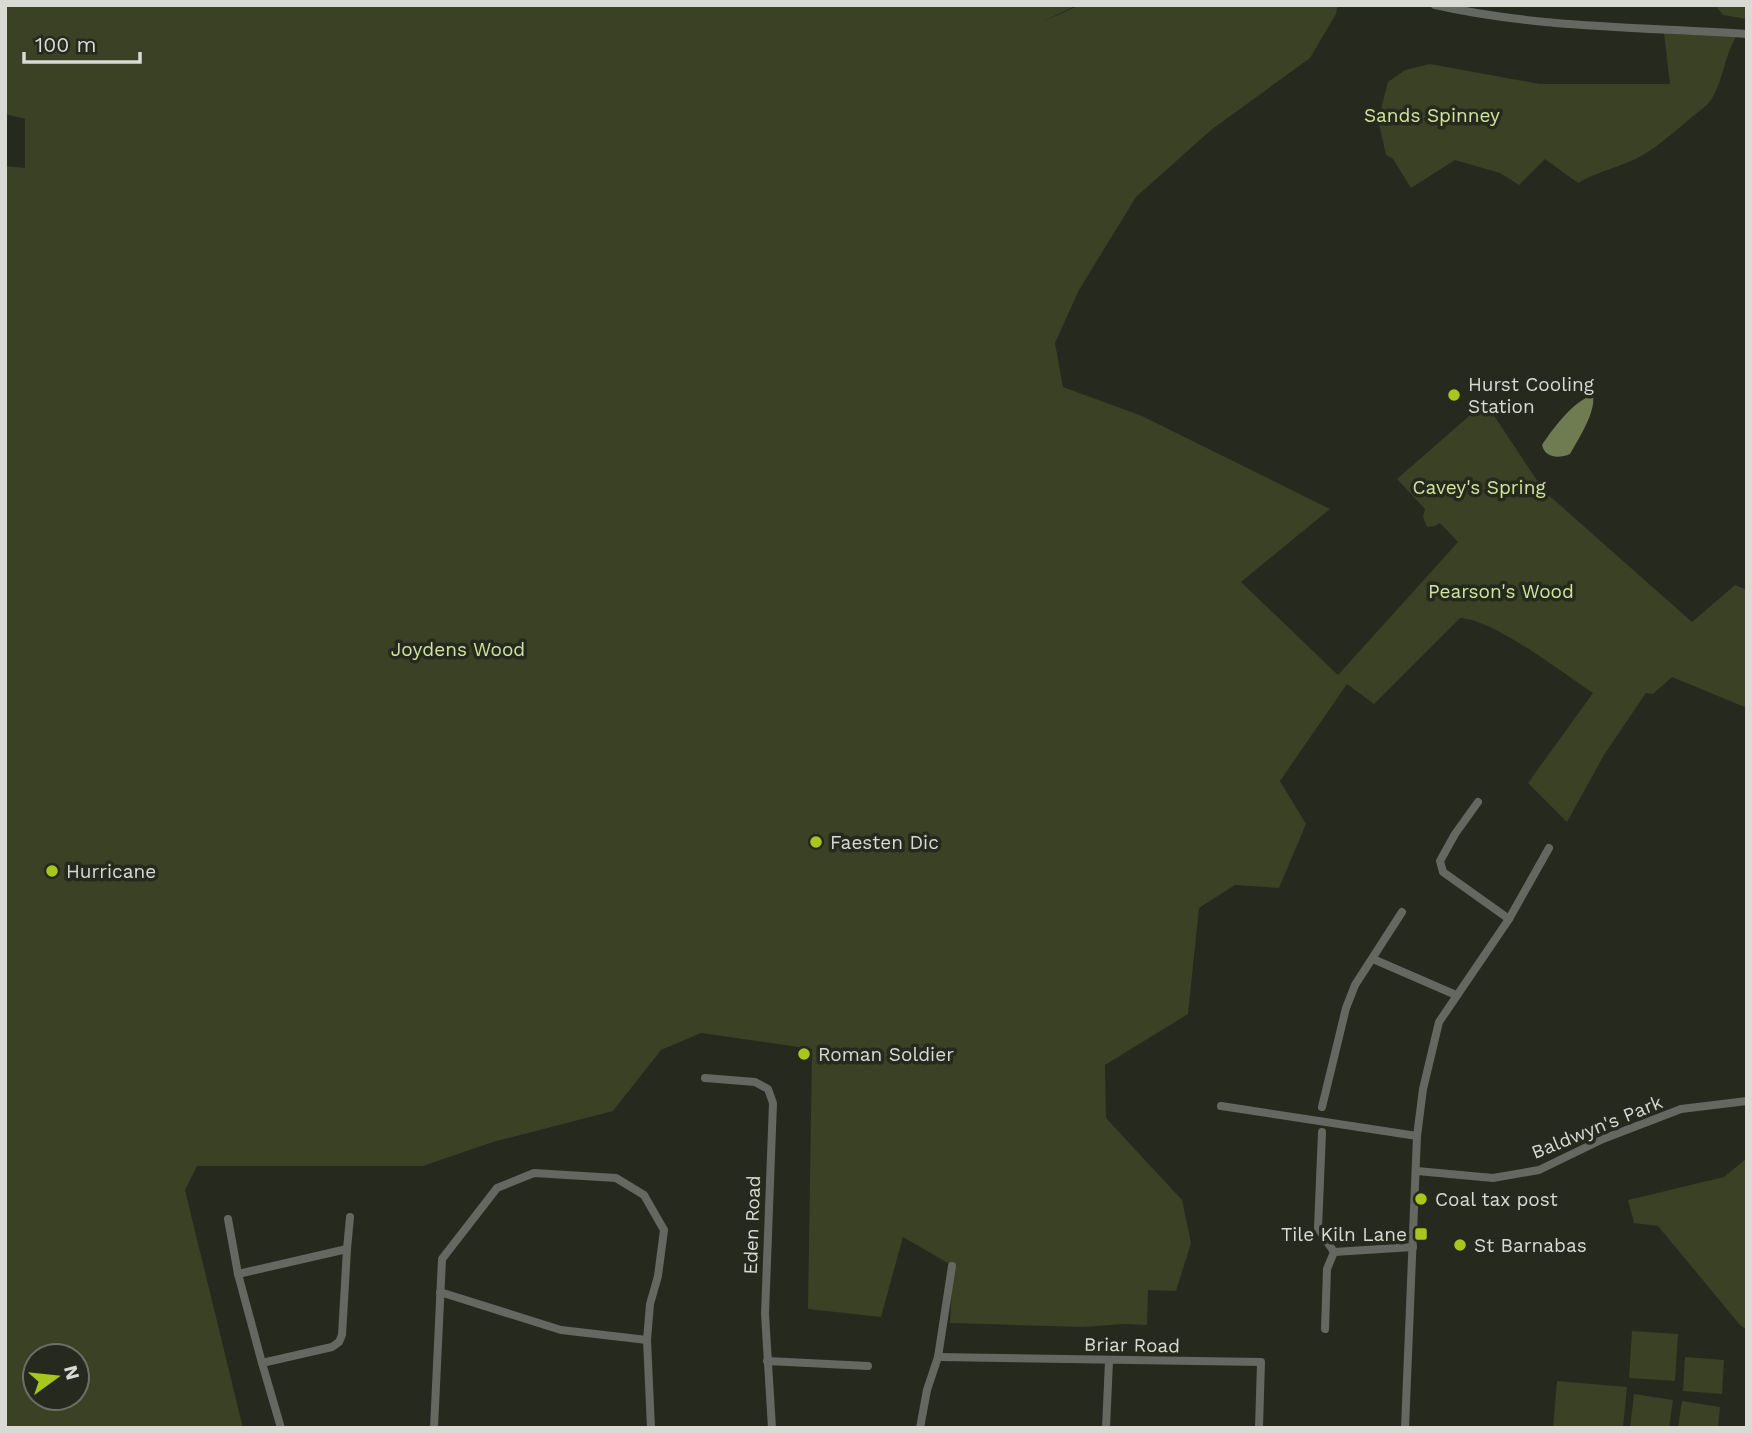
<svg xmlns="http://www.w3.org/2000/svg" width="1752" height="1433" viewBox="0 0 1752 1433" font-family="'Work Sans',sans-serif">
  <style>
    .green { fill: #3a4124; fill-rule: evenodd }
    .water { fill: #6f7b50 }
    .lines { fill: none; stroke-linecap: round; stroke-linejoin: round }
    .street { stroke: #656761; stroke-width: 8 }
    .poi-dot { fill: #a8c71d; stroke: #26291e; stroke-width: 2.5 }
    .labels { text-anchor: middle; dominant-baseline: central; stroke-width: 7; stroke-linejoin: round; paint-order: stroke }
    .park-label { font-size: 19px; fill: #d0e49d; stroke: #26291e }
    .poi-label { font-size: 19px; fill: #d8dad3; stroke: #26291e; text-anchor: start }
    .street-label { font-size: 19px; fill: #d8dad3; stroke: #26291e }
  </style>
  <rect width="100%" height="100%" fill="#26291e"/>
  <!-- green -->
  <g class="green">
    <path d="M5 5H1077L1040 23 1080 5H1338L1336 14 1310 58 1211 130 1136 197 1079 290 1055 343 1063 387 1142 416 1330 509 1241 582 1338 675 1458 542 1440 523 1435 526 1427 527 1423 517 1425 509 1397 479 1485 402 1544 491 1692 622 1735 585 1747 590V708L1672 677 1653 694 1646 693 1604 755 1567 822 1528 783 1593 693C1561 672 1495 620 1460 618L1374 704 1347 684 1280 781 1306 824 1279 888 1235 885 1199 908 1188 1014 1105 1065 1106 1118 1182 1200 1191 1243 1176 1291 1148 1290 1147 1325 1124 1324 1083 1327 950 1323 953 1266 903 1237 881 1317 808 1309 812 1049 701 1033 661 1050 613 1111 493 1142 423 1166H197L185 1190 243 1428H5V166L25 168V119L5 114ZM35 1356H77V1398H35Z"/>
    <path d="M1715 5H1747V19L1723 15Z"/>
    <path d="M1664 33 1736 37C1723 58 1724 84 1707 105 1686 121 1666 141 1643 155 1622 167 1598 171 1578 183L1545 159 1519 185 1500 173 1455 160 1411 188 1393 159 1386 155 1378 120 1388 82 1405 70 1430 64 1540 84H1670Z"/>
    <path d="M1747 1158V1330L1740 1325 1658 1226 1634 1223 1628 1200 1724 1177Z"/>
    <path d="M1632 1331 1678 1334 1675 1381 1629 1378Z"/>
    <path d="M1685 1357 1724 1360 1722 1394 1683 1391Z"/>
    <path d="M1557 1381 1627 1387 1623 1428H1553Z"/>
    <path d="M1634 1394 1673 1400 1669 1428H1630Z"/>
    <path d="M1682 1401 1720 1407 1718 1428H1678Z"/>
  </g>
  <!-- water -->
  <path class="water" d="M1593 396C1596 412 1578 440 1570 454 1559 459 1545 458 1542 445 1552 430 1575 398 1593 396Z"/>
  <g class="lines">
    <!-- street -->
    <g class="street">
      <path d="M1435 5C1537 28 1643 27 1747 34"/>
      <path d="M1478 802 1455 834 1440 861 1443 872 1509 919"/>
      <path d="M1373 959 1456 995"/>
      <path d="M705 1078 755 1082 768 1089 773 1103 765 1314 772 1428"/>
      <path d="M1221 1106 1417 1136"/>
      <path d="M1322 1107 1346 1008 1355 985 1402 912"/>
      <path d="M1322 1132 1318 1228 1334 1252"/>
      <path d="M1417 1171 1493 1178 1539 1170 1603 1139 1681 1109 1747 1101"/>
      <path d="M228 1219 238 1274 262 1363"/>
      <path d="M347 1249 350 1217"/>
      <path d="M1334 1252 1413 1247"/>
      <path d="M238 1274 347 1249 342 1335 339 1342 332 1347 262 1363 281 1428"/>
      <path d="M440 1292 561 1330 647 1340 651 1428"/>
      <path d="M1325 1329 1327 1269 1334 1252"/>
      <path d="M938 1357 1261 1362 1259 1428"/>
      <path d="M767 1361 868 1366"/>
      <path d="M434 1428 442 1259 497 1188 534 1173 616 1178 644 1195 664 1230 658 1276 650 1304 647 1340"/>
      <path d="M920 1428 927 1390 938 1357 952 1266"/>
      <path d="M1106 1428 1109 1361"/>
      <path d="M1405 1428 1417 1136 1423 1089 1439 1022 1509 919 1549 848"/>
    </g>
  </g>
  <!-- markers -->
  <g class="poi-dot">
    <circle cx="1454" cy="395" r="7"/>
    <circle cx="816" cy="842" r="7"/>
    <circle cx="52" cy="871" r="7"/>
    <circle cx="804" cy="1054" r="7"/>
    <circle cx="1421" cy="1199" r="7"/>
    <rect x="1414" y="1227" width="14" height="14" rx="3.5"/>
    <circle cx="1460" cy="1245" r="7"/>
  </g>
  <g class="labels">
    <!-- park labels -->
    <g class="park-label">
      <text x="1432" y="115">Sands Spinney</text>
      <text x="1479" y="487">Cavey's Spring</text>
      <text x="1501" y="591">Pearson's Wood</text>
      <text x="458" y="649">Joydens Wood</text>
    </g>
    <!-- poi labels -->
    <g class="poi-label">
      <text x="1468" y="384">Hurst Cooling<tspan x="1468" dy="22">Station</tspan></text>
      <text x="830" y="842">Faesten Dic</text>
      <text x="66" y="871">Hurricane</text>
      <text x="818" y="1054">Roman Soldier</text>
      <text x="1435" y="1199">Coal tax post</text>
      <text x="1407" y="1234" text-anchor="end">Tile Kiln Lane</text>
      <text x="1474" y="1245">St Barnabas</text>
    </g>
    <!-- street labels -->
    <g class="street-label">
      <text transform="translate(1597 1127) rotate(-22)">Baldwyn's Park</text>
      <text transform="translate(752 1225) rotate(-88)">Eden Road</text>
      <text transform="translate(1132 1345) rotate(1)">Briar Road</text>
    </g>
  </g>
  <!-- border -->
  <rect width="1752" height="1433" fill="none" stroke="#d8dad3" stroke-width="14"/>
  <!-- north arrow -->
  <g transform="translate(56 1377) rotate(75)"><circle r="33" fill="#26291e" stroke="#6d7066" stroke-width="2"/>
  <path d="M0-5L12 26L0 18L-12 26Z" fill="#a8c71d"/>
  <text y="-10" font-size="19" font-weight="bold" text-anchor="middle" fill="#d8dad3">N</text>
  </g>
  <!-- scale -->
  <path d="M24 52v10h116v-10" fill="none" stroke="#d8dad3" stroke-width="3.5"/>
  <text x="35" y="52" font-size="21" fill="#d8dad3" stroke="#26291e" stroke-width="5" paint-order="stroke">100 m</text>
</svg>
